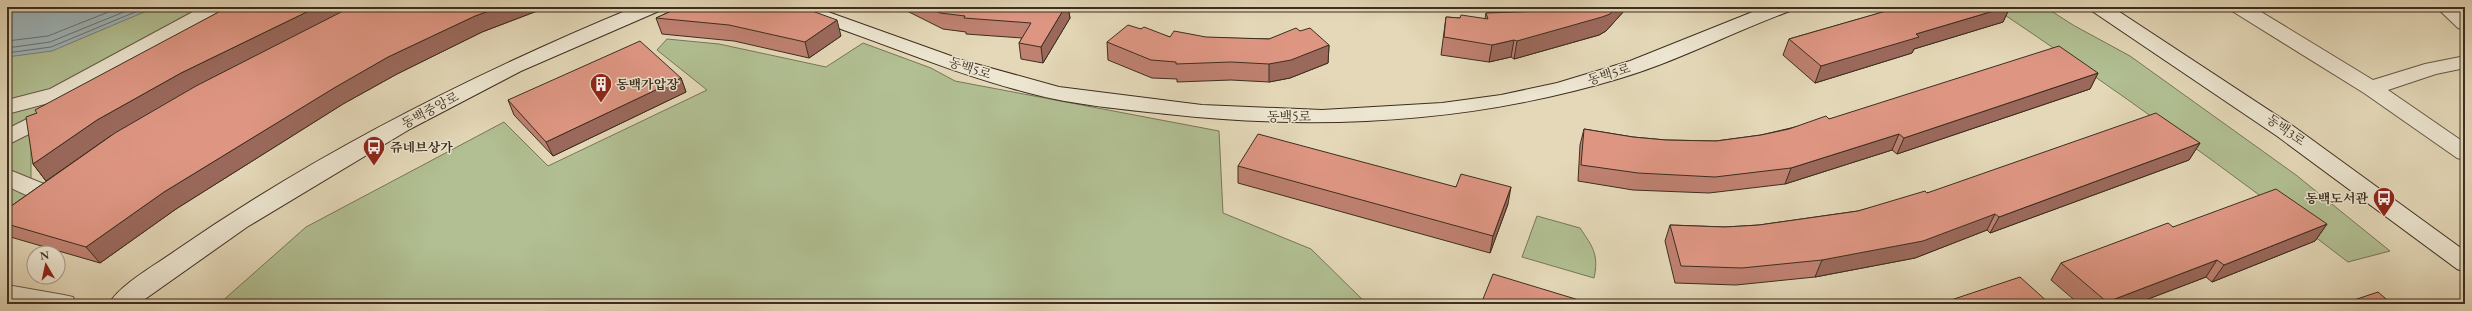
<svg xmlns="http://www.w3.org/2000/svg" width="2472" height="311" viewBox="0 0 2472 311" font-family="'EB Garamond','Noto Serif KR',serif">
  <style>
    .green { fill: #b1bf92; stroke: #777658 }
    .water { fill: #9db6bc; stroke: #77807d }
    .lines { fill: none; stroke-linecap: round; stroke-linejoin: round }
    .shore { stroke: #6d726e; stroke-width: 1 }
    .street-casing { stroke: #675845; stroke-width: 2 }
    .secondary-casing { stroke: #3d2e1f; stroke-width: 2 }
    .street { fill: #ede6d1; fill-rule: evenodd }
    .secondary { fill: #ede6d1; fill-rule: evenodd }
    .wall { fill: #bf8171; stroke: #3d2e1f }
    .shaded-wall { fill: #9b695c; stroke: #3d2e1f }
    .building { fill: #de9683; stroke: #3d2e1f }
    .labels { text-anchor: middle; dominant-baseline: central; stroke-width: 3; stroke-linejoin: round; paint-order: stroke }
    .street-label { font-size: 13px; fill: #3d2e1f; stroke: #ede6d1 }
    .poi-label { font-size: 13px; font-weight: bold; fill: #3d2e1f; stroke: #ede6d1; text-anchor: start }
  </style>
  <rect width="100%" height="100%" fill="#e4d8b8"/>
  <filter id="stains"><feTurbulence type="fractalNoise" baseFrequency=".005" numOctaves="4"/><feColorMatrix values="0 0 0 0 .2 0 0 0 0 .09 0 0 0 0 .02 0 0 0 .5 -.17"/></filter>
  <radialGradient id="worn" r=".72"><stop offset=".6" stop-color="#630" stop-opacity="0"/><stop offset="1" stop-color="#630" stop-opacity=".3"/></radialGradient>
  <!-- green -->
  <g class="green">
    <path d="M7 7H235L31 116V208L7 226Z"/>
    <path d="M1993 7H2045L2073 25 2130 56 2296 175 2390 251 2348 262C2232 173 2114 88 1993 7Z"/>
    <path d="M667 39 719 44 826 67 863 43 931 68 955 81 1219 131 1223 213 1311 249 1367 304H219L306 227 504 122 548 166 707 90 657 50Z"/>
    <path d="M1537 216 1580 228C1593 247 1599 255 1594 278L1522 257Z"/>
  </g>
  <!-- water -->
  <path class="water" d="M7 7H156L52 51 7 57Z"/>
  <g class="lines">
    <!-- shore -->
    <g class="shore">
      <path d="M7 41 48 36 121 7"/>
      <path d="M7 48 50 42 136 7"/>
      <path d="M7 53 51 47 147 7"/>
    </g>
    <!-- street casing -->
    <g class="street-casing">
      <g id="street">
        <path d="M202 7H226L223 11 64 99 7 114V100L50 89Z"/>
        <path d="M2229 7H2253L2373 80 2425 64 2465 56V68L2436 74 2388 90 2465 143V160L2457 158 2364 93 2232 11Z"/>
        <path d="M2436 7H2457L2465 14V30L2458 28Z"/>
        <path d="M53 106 61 108 64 113 61 118 7 145V129Z"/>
        <path d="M7 169 44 184 61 175 69 178 72 183C54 213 31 197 7 186Z"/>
        <path d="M7 285 64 295 73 297 76 304 7 303Z"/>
      </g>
    </g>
    <!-- secondary casing -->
    <g class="secondary-casing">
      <g id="secondary">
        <path d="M635 7H662L659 11 521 71 410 129 247 227 138 304H109C119 285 157 264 175 251 318 152 475 73 635 7Z"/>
        <path d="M784 7H814L965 61 1059 87 1202 105 1322 110 1442 103 1501 95 1557 83 1630 61 1765 7H1793L1790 11C1733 32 1678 61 1621 78 1472 123 1321 131 1167 114 1121 109 1074 105 1029 93 946 72 869 36 787 11Z"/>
        <path d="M2089 7H2112L2293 126 2465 251V272L2457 269 2277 136 2092 11Z"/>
      </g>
    </g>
    <!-- street -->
    <use href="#street" class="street"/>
    <!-- secondary -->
    <use href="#secondary" class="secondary"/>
  </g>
  <!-- wall -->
  <g class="wall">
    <path d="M228 7H544L545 8 482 32 397 74 343 104 176 209 100 263 7 236V209L110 136 46 181 33 164 37 113Z"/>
    <path d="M680 7 841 36 809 58 734 41 662 34 656 18Z"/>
    <path d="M899 7H1068L1070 18 1043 63 1021 59 1019 43 1022 38 966 34V32L943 29Z"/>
    <path d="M1542 7H1625L1624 11 1606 31 1599 35 1514 59 1511 57 1489 62 1441 55 1446 17 1460 18 1485 19 1486 13 1541 11Z"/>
    <path d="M1884 7H2010L2003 22 1914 49 1912 53 1815 83 1783 55 1789 39 1880 13 1882 8Z"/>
    <path d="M1141 29 1170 37 1269 39 1300 31 1329 45 1328 63 1290 78 1269 82 1231 80 1177 82V79L1152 78 1108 60 1107 42Z"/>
    <path d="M2098 73 2090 89 1897 154 1892 150 1785 184 1709 193 1633 190 1578 181 1580 145 1584 129 1633 137 1666 140 1716 141 1761 135 1829 119Z"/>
    <path d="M681 78 686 92 553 156 514 115 508 100Z"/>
    <path d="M2200 143 2189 160 1990 233 1987 230 1915 258 1815 277 1736 285 1675 283 1665 241 1670 225 1725 227 1759 225 1858 211 1927 193Z"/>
    <path d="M1238 166 1456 187 1508 204 1490 253 1238 183Z"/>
    <path d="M2327 224 2315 241 2212 282 2206 277 2135 304H2079L2051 280 2061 263 2173 227Z"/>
  </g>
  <!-- shaded-wall -->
  <g class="shaded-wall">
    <path d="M317 7H356L109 137 46 181 33 164 97 120 181 73Z"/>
    <path d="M500 7H544L545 8 482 32 397 74 343 104 176 209 100 263 86 247 164 192 334 88 388 57 475 16Z"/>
    <path d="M1065 7H1068L1070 18 1043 63 1041 47Z"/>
    <path d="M1616 7H1625L1624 11 1606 31 1599 35 1514 59 1517 41Z"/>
    <path d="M2007 7H2010L2003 22 1914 49 1912 53 1815 83 1821 66 1916 34Z"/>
    <path d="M837 20 841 36 809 58 805 42Z"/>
    <path d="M1514 40 1511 57 1489 62 1492 45Z"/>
    <path d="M1329 45 1328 63 1290 78 1269 82V64Z"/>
    <path d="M2098 73 2090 89 1897 154 1904 138Z"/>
    <path d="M681 78 686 92 553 156 546 142Z"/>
    <path d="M1899 134 1892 150 1785 184 1791 168Z"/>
    <path d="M2200 143 2189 160 1990 233 1999 217Z"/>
    <path d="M1511 187 1508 204 1490 253 1493 236Z"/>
    <path d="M1995 214 1987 230 1915 258 1815 277 1822 260Z"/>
    <path d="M2327 224 2315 241 2212 282 2224 265Z"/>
    <path d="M2217 260 2206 277 2135 304H2106L2107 302Z"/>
  </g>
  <!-- building -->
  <g class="building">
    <path d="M228 7H317L181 73 97 120 33 164 26 117 37 113 35 110Z"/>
    <path d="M351 7H500L475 16 388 57 334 88 164 192 86 247 7 224V209L115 133 196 86Z"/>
    <path d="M680 7H801L837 20 805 42 729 25 656 18Z"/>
    <path d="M928 7H1065L1041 47 1019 43 1031 23 964 18 965 16 940 13Z"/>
    <path d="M1542 7H1616L1610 14 1602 17 1517 41 1514 40 1492 45 1444 37 1446 17 1460 18 1461 15 1488 19 1486 13 1545 11Z"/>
    <path d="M1884 7H2007L1916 34 1919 37 1821 66 1789 39 1886 11 1882 8Z"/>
    <path d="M1128 25 1141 29 1144 27 1170 37 1174 31 1206 37 1269 39 1296 28 1300 31 1310 28 1329 45 1291 60 1269 64 1231 62 1176 64V62L1151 60 1107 42Z"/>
    <path d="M640 41 681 78 546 142 508 100Z"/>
    <path d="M2059 46 2098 73 1904 138 1899 134 1791 168 1715 177 1638 173 1581 165 1584 129 1633 137 1666 140 1716 141 1761 135 1789 129 1826 116 1829 119Z"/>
    <path d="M2156 113 2200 143 1999 217 1995 214 1923 241 1822 260 1742 268 1681 266 1670 225 1725 227 1759 225 1858 211 1925 191 1927 193Z"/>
    <path d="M1258 134 1456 187 1461 174 1511 187 1493 236 1238 166Z"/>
    <path d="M2276 189 2327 224 2224 265 2217 260 2107 302 2061 263 2168 223 2173 227Z"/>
    <path d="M1493 274 1592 304H1481Z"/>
    <path d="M2020 277 2050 304H1939Z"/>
    <path d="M2378 292 2392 304H2342Z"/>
  </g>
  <!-- icons -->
  <defs>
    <g id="building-pin" transform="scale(1.15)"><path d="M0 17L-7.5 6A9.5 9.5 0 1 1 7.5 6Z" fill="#8f2418" stroke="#ede6d1"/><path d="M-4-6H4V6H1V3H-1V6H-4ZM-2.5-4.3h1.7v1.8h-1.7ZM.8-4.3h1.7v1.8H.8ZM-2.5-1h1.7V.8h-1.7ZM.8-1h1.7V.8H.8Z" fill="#fff"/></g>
    <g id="bus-pin" transform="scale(1.15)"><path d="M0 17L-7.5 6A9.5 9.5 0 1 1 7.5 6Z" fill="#8f2418" stroke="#ede6d1"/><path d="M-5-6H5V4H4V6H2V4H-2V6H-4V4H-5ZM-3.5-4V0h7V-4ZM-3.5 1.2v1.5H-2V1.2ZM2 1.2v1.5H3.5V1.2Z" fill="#fff"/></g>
  </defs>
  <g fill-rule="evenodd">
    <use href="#building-pin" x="601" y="84"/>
    <use href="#bus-pin" x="374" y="147"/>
    <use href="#bus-pin" x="2384" y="198"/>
  </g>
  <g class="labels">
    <!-- street labels -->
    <g class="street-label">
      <text transform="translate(970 68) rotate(18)">동백5로</text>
      <text transform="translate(1609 74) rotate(-17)">동백5로</text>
      <text transform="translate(430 110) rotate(-28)">동백중앙로</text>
      <text x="1289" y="116">동백5로</text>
      <text transform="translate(2286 130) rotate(35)">동백3로</text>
    </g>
    <!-- poi labels -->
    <g class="poi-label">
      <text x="616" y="84">동백가압장</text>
      <text x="390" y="147">쥬네브상가</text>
      <text x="2368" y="198" text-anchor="end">동백도서관</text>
    </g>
  </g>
  <!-- margin -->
  <rect width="2472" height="311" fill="none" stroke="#e4d8b8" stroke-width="24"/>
  <rect x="8" y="8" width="2456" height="295" fill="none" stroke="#3d2e1f" stroke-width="2"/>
  <rect x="12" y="12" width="2448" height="287" fill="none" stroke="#3d2e1f"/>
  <!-- north arrow -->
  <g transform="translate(46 265) rotate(351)"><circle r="19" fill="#ede6d1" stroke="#a79c8a"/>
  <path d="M0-3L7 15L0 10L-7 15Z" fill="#8f2418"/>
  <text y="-6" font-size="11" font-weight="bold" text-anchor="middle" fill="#3d2e1f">N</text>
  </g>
  <rect width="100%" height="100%" filter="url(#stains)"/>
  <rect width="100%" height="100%" fill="url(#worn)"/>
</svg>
